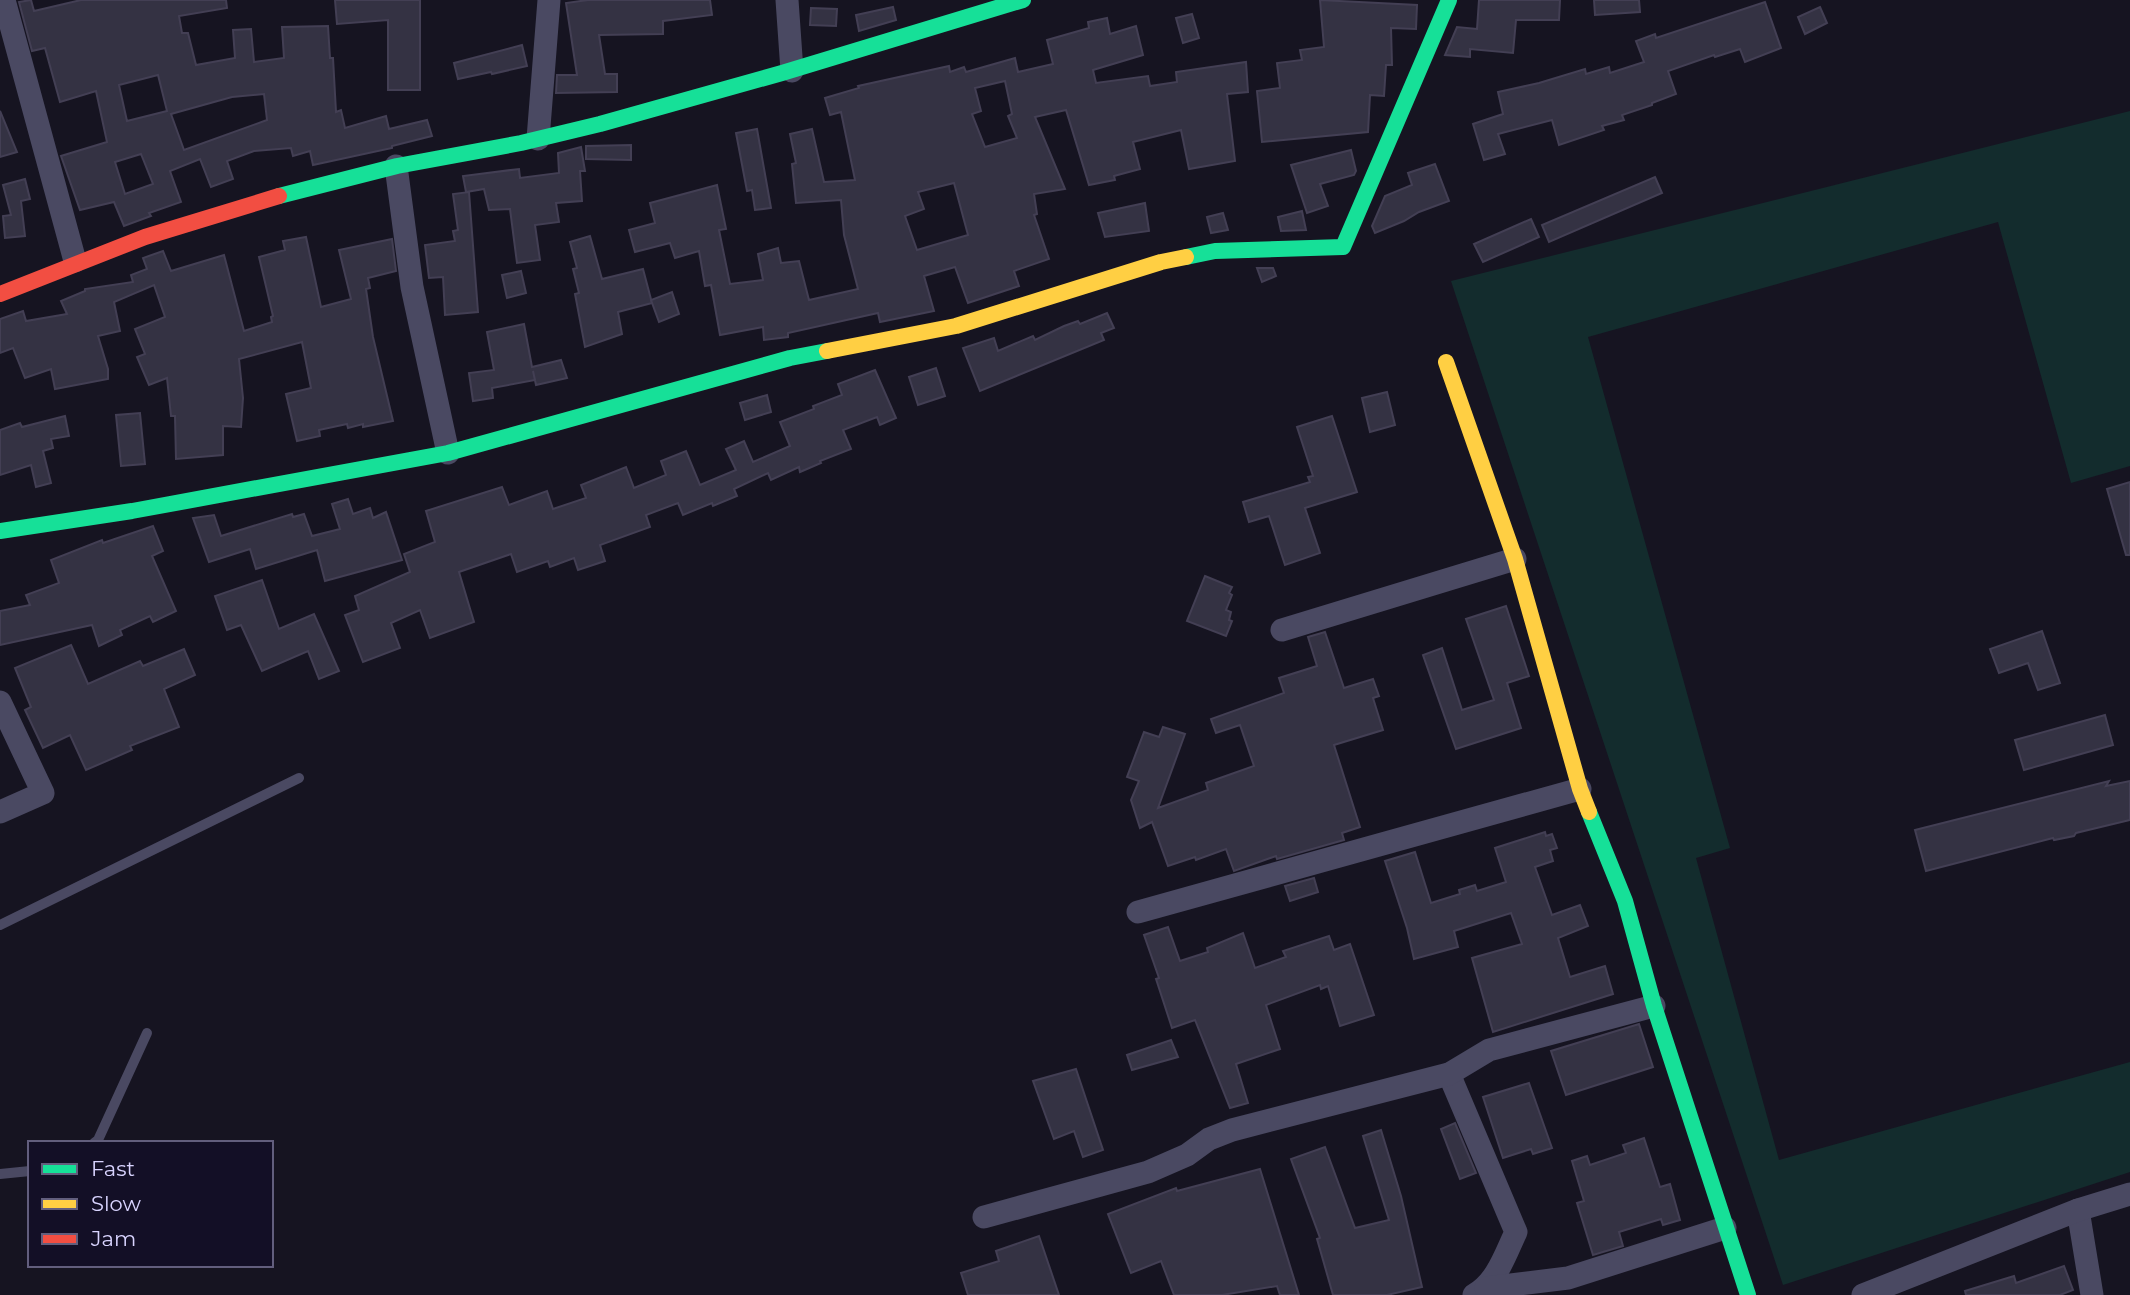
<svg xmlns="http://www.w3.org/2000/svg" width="2130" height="1295" viewBox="0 0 2130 1295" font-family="Montserrat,sans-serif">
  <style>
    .green { fill: #132c2d }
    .building { fill: #343243; stroke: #433f54; stroke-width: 2; fill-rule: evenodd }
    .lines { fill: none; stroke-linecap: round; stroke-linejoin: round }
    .lane { stroke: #4a4962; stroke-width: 10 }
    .street { stroke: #4a4962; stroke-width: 23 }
    .fast { stroke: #16e098; stroke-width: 16 }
    .slow { stroke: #ffcf43; stroke-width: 16 }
    .jam { stroke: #f24e42; stroke-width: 16 }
  </style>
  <rect width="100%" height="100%" fill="#161421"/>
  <!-- green -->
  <path class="green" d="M2130 111V466L2071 483 1998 222 1588 337 1730 848 1696 858 1779 1160 2130 1062V1172L1783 1285 1451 281Z"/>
  <!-- building -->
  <g class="building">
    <path d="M31 0 34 11 81 0H226L227 8 179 16 182 33H188L196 65 235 58 233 30 251 29 254 62 284 58 282 27 328 26 330 58H333L336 112 341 110 345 128 386 116 389 129 427 120 432 136 392 146V148L313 165 310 151 293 156 291 148 254 151 227 161 233 179 211 187 200 159 170 171 181 202 149 213 151 216 124 226 114 202 80 210 61 156 107 142 96 91 60 102 45 48 32 51 19 2ZM158 75 167 111 127 121 119 85ZM264 94 267 120 184 150 171 114 232 97ZM141 154 153 184 125 194 115 162Z"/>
    <path d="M335 0H420V90H388V20L337 24Z"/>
    <path d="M588 0H710L712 15 663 21V34L599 35 605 74H617V92L556 93 557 75H577L566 3Z"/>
    <path d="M1320 0 1417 5 1416 29 1391 28 1392 65H1386L1384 96 1370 95 1368 132 1262 142 1257 91 1280 88 1277 63 1302 60 1300 50 1324 47Z"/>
    <path d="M1479 0H1560L1559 20H1516L1513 53 1470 49V57L1445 55 1457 27 1477 29Z"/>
    <path d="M1594 0H1639L1640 12 1595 15Z"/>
    <path d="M1765 2 1781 48 1745 62 1740 49 1715 57 1714 55 1668 71 1676 94 1652 103V105L1622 115 1624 120 1602 126 1604 130 1559 145 1552 120 1498 134 1505 154 1484 160 1473 124 1503 114 1498 92 1539 83 1585 69 1586 74 1609 67 1610 73 1644 62 1636 41 1655 34 1656 38Z"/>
    <path d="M893 7 896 20 859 31 856 15Z"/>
    <path d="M1820 7 1827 23 1805 34 1798 17Z"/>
    <path d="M811 8 837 9 836 26 810 25Z"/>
    <path d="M1192 14 1199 38 1183 43 1176 18Z"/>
    <path d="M1107 18 1110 34 1136 26 1143 55 1093 70 1096 83 1148 76 1150 86 1177 82 1176 72 1246 62 1248 92 1227 94 1235 161 1189 169 1181 130 1133 142 1140 169 1114 176 1115 180 1089 185 1066 110 1035 117 1065 189 1034 194 1037 214 1034 215 1049 259 1014 271 1019 286 968 303 955 267 924 276 934 311 880 322 878 313 788 333V337L764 340 763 327 720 335 711 285 705 286 699 251 675 258 670 243 635 252 629 230 655 223 650 203 717 185 726 229 719 230 730 284 763 280 758 254 778 248 781 263 799 261 809 300 858 289 844 235 841 200 796 203 792 164 796 163 790 134 812 129 824 182 855 180 841 112 830 115 825 98 859 88 858 86 949 66 950 72 964 67 966 72 1015 58 1018 72 1053 64 1047 40 1089 28 1088 22ZM1005 81 1012 114 1008 116 1017 138 985 147 972 114 981 111 975 88ZM954 183 968 235 917 250 905 216 924 209 918 192Z"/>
    <path d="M522 45 527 66 492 74 491 72 458 79 454 63Z"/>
    <path d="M0 111 17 152 0 157Z"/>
    <path d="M757 129 771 208 755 210 752 190 747 191 736 133Z"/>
    <path d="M631 145V160L586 159V146Z"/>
    <path d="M581 147 585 171H580L582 201 556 203 559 222 535 225 540 260 517 263 510 209 489 210 484 189 466 192 463 176 519 169 520 178 559 173 558 153Z"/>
    <path d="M1351 150 1356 171 1354 175 1320 184 1328 206 1307 213 1291 165Z"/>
    <path d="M1435 164 1449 201 1419 212 1404 221 1375 233 1372 226 1385 196 1412 185 1408 173Z"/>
    <path d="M1655 177 1662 193 1549 242 1542 225Z"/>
    <path d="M25 179 30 199 21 201 25 236 5 238 3 216 11 215 3 185Z"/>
    <path d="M469 192 478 312 445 315 443 277 429 278 425 245 455 241 453 231 458 230 453 194Z"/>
    <path d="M1145 203 1149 231 1105 237 1098 213Z"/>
    <path d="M1302 211 1306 230 1281 231 1278 217Z"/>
    <path d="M1223 213 1228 230 1211 233 1207 217Z"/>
    <path d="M1531 219 1539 237 1483 262 1474 244Z"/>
    <path d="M590 236 602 279 643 269 652 303 618 312 622 334 585 347 575 294 579 293 573 269 577 268 570 242Z"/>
    <path d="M306 237 321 307 351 299 339 250 392 239 396 271 368 278 370 288 366 289 373 337 393 421 363 427V424L348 428 347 424 319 430 320 436 297 441 286 394 311 388 302 342 239 359 243 398 241 427 223 426V455L176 459 175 416H171L167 378 149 385 137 357 145 354 135 329 165 317 154 285 114 302 120 331 98 336 108 369V379L55 389 51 369 25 378 13 348 0 353V319L23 311 26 321 67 314 61 301 85 291V289L133 282 131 275 147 269 143 258 163 251 171 271 224 255 244 331 272 322 271 317 273 316 259 257 285 250 283 241Z"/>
    <path d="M1257 268H1273L1276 276 1262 282Z"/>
    <path d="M521 271 526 293 507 298 502 275Z"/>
    <path d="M672 292 679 314 659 322 651 300Z"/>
    <path d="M1107 313 1114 328 1101 333 1104 340 980 391 963 348 994 338 998 351 1033 336 1035 340 1064 326 1078 321 1080 324Z"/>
    <path d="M524 324 532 367 561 360 567 378 536 385 533 371 535 380 492 388 493 398 473 401 469 373 494 370 487 332Z"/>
    <path d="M936 368 945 396 918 405 909 377Z"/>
    <path d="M875 370 896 418 880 425 877 417 843 430 851 449 820 461 821 463 800 472 799 467 771 480 768 473 734 489 737 496 713 506 712 503 683 515 678 503 646 515 650 527 600 545 605 561 578 570 574 558 550 567 548 561 517 572 511 554 459 572 474 622 430 638 420 610 391 623 400 648 363 662 345 615 359 610 355 596 410 572 404 554 435 542 426 511 502 487 509 505 547 491 553 509 586 498 581 485 626 467 634 488 666 475 661 461 686 451 700 485 736 470 726 449 744 441 753 462 790 446 780 422 814 409 813 406 842 395 838 384Z"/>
    <path d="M1387 392 1395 425 1370 432 1362 398Z"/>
    <path d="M767 395 771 412 745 420 740 403Z"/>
    <path d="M140 413 145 464 121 466 116 415Z"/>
    <path d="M65 416 69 436 51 439 53 448 43 451 51 483 36 487 31 465 0 475V430L20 423 22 427Z"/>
    <path d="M1332 416 1357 492 1305 508 1320 553 1285 565 1269 516 1249 522 1243 502 1310 482 1308 477 1313 476 1297 427Z"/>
    <path d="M2130 482V555H2126L2107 489Z"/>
    <path d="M348 499 353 514 370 508 373 518 386 512 402 560 325 581 317 550 256 569 250 549 209 562 193 518 214 515 221 536 292 514 293 517 304 514 312 536 340 529 332 504Z"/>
    <path d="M153 526 163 551 152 556 176 611 153 622 150 616 120 630 122 635 99 646 92 625 0 645V611L30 605 26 595 59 583 51 560 102 540 103 543Z"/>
    <path d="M1205 576 1232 587 1229 593 1232 595 1226 610 1231 612 1229 620 1232 621 1226 636 1187 621Z"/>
    <path d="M262 580 279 629 314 614 339 671 319 679 308 651 262 671 241 625 227 630 215 596Z"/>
    <path d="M1506 606 1529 676 1507 683 1521 728 1456 749 1423 655 1442 648 1462 710 1494 700 1466 619Z"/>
    <path d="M2042 631 2060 683 2038 690 2028 663 1999 673 1990 649Z"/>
    <path d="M1325 632 1344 688 1373 679 1379 696 1373 698 1383 730 1334 745 1360 827 1342 833 1344 840 1277 859 1276 856 1234 871 1226 849 1196 860 1195 857 1168 866 1152 822 1140 828 1131 800 1139 781 1127 777 1144 732 1159 737 1163 727 1185 734 1158 808 1208 790 1206 783 1254 766 1240 725 1216 733 1211 719 1284 693 1279 678 1317 666 1308 637Z"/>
    <path d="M71 645 88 684 140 661 143 666 184 649 195 675 164 689 179 727 130 746 132 750 86 770 70 735 43 748 25 710 31 707 15 668Z"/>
    <path d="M2105 715 2113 745 2024 770 2015 740Z"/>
    <path d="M2109 781 2106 786 2130 781V820L2076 833 2074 836 2054 840 2053 838 1926 871 1915 830Z"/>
    <path d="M1545 832 1546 836 1552 834 1557 848 1550 850 1553 861 1535 867 1552 915 1580 905 1588 926 1558 938 1570 977 1605 966 1613 994 1493 1032 1472 958 1522 944 1511 913 1454 931 1458 947 1414 959 1407 928 1385 861 1415 852 1431 903 1460 894 1459 890 1475 885 1477 891 1506 882 1495 848Z"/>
    <path d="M1314 878 1318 892 1290 901 1285 886Z"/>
    <path d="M1168 927 1180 961 1208 952 1207 948 1243 933 1255 968 1286 957 1283 951 1329 936 1334 950 1350 944 1374 1015 1340 1026 1328 986 1321 989 1320 985 1266 1005 1280 1049 1236 1064 1248 1103 1230 1108 1195 1020 1172 1028 1156 979 1159 978 1144 935Z"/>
    <path d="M1639 1024 1653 1067 1566 1095 1551 1051Z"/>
    <path d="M1171 1040 1178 1057 1132 1070 1127 1055Z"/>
    <path d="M1076 1069 1103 1150 1083 1157 1074 1131 1054 1139 1033 1081Z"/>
    <path d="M1529 1083 1552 1148 1533 1154 1531 1149 1503 1158 1483 1097Z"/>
    <path d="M1455 1123 1476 1173 1460 1179 1441 1129Z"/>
    <path d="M1381 1130 1401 1196 1422 1287 1387 1295H1333L1317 1239 1320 1238 1291 1159 1325 1147 1355 1228 1389 1220 1363 1136Z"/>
    <path d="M1644 1138 1660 1187 1670 1184 1680 1220 1663 1225 1661 1219 1619 1232 1623 1246 1593 1255 1577 1203 1584 1201 1572 1161 1587 1156 1590 1165 1626 1153 1623 1145Z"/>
    <path d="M1260 1169 1299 1295H1280L1277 1286 1222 1295H1174L1161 1261 1131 1273 1108 1214 1176 1188 1177 1191Z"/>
    <path d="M1039 1236 1059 1295H968L961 1273 999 1261 996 1251Z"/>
    <path d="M2064 1266 2073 1290 2060 1295H1966L1965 1291 2014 1276 2016 1283Z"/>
  </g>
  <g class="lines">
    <!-- lane -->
    <g class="lane">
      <path d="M0 925 299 778"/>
      <path d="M94 1143 98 1140 147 1033"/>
      <path d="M0 1174 30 1171"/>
    </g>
    <!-- street -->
    <g class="street">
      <path d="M4 0 75 261"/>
      <path d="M787 0 792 71"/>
      <path d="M538 139 549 0"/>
      <path d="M396 166 412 287 448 453"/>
      <path d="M1282 630 1515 559"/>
      <path d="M0 702 43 793 0 812"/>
      <path d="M1138 912 1580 789"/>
      <path d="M1449 1074 1516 1232C1505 1255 1497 1282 1474 1295"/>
      <path d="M2078 1210 2092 1295"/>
      <path d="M984 1217 1148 1172 1187 1155 1209 1139 1232 1130 1449 1074 1489 1050 1654 1006"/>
      <path d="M1486 1288 1568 1278 1725 1228"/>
      <path d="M1863 1295 2078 1210 2130 1194"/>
    </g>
    <!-- fast -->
    <g class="fast">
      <path d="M279 196 397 166 521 143 600 124 782 73 1023 0"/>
      <path d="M1186 257 1215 251 1343 247 1449 0"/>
      <path d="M0 531 132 511 448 453 790 358 827 351"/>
      <path d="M1589 812 1625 901 1654 1006 1748 1295"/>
    </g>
    <!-- slow -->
    <g class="slow">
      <path d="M827 351 956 326 1161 262 1186 257"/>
      <path d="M1446 362 1515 559 1580 789 1589 812"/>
    </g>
    <!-- jam -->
    <path class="jam" d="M0 294 145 237 279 196"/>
  </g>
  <!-- legend -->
  <rect x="28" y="1141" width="245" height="126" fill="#130f26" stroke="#625e7d" stroke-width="2"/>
  <rect x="42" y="1164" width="35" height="10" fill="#16e098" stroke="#625e7d" stroke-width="2"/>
  <text x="91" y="1176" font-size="21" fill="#d9d4ff">Fast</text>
  <rect x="42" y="1199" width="35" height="10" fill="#ffcf43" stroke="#625e7d" stroke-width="2"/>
  <text x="91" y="1211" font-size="21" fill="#d9d4ff">Slow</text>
  <rect x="42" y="1234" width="35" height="10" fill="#f24e42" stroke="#625e7d" stroke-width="2"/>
  <text x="91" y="1246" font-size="21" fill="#d9d4ff">Jam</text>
</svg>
